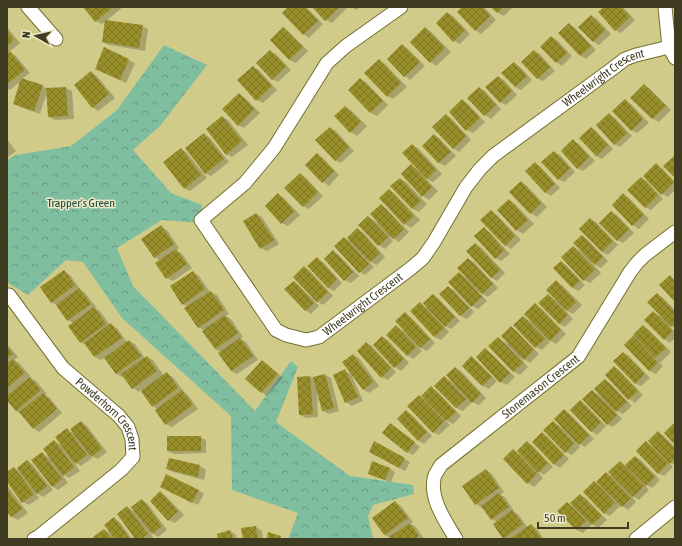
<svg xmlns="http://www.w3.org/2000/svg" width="682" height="546" viewBox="0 0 682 546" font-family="'Asap Condensed',sans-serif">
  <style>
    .park { fill: url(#park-crowns) }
    .shadow { fill: #0003 }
    .building { fill: url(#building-cross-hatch) }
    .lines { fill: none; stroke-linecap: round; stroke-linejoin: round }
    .minor-casing { stroke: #756f2f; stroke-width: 15 }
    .minor { stroke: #fff; stroke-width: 13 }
    .labels { text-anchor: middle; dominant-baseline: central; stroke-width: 3; stroke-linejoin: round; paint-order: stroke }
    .street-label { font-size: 12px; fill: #3f3c21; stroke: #edeaca }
    .park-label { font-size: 12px; fill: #184532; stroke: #edeaca }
  </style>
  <defs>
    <pattern id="park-crowns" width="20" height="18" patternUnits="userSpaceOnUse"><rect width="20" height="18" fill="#80bea0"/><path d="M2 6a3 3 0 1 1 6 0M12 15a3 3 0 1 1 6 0" fill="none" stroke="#6a9c82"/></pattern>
    <pattern id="building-cross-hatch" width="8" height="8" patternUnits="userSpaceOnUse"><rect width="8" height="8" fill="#998f2a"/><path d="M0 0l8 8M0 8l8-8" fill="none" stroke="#7e7624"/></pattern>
  </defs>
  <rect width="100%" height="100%" fill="#d1cb8a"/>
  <!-- park -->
  <path class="park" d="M164 45 207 65 160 126 133 150 171 193 202 205 201 223 162 220 117 248 133 286 255 411 291 361 298 367 276 422 350 476 413 485 414 494 373 505 368 516 373 539H288L298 513 232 490 231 416 122 318 83 262 66 260 28 295 8 283V260L7 257V160L16 155 71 146 117 110Z"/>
  <!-- shadow -->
  <g class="shadow">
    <path d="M85 7H123L106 21 142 26 148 29 145 51 109 45 103 42 106 21 102 24 96 21Z"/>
    <path d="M290 7H306L323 24 309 38 303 34Z"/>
    <path d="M314 7H346L347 8 332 23 326 20Z"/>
    <path d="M351 7H360L356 10Z"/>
    <path d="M464 7H484L496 20 481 34 475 30Z"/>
    <path d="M493 7H513L504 16 498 13Z"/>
    <path d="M606 7H623L635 20 621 33 615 30Z"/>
    <path d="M447 13 453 16 470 34 460 44 454 41 437 23Z"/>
    <path d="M591 16 597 19 611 34 599 45 593 41Z"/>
    <path d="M569 24 575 28 596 50 586 59 581 56 560 33Z"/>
    <path d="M7 27 20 43 9 52 16 56 30 73 22 79 42 86 48 89 66 88 72 91 74 119 55 120 49 117 47 92 40 114 20 107 14 103 22 80 10 90 7 88Z"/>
    <path d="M284 28 289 32 308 51 296 63 290 60 271 40Z"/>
    <path d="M425 28 431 32 451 52 436 66 431 62Z"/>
    <path d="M552 37 558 41 572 56 562 66 556 62Z"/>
    <path d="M402 45 408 49 425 66 410 80 405 76Z"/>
    <path d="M105 49 135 63 126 83 102 72Z"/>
    <path d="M270 51 276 54 291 70 278 82 272 79Z"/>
    <path d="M534 51 540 54 555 71 543 81 537 78Z"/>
    <path d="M379 60 385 64 407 87 393 99 387 96Z"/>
    <path d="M514 63 520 67 532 80 521 90 515 87Z"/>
    <path d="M253 67 259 70 277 90 263 103 257 100Z"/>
    <path d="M92 73 97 76 115 98 98 111 92 107Z"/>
    <path d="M498 77 504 80 517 95 506 105 500 102Z"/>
    <path d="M360 79 366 82 388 105 377 116 371 113 349 90Z"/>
    <path d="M644 85 650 89 671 110 659 122 653 119 632 98Z"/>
    <path d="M479 88 485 91 501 109 491 119 485 115 469 98Z"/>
    <path d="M239 94 245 98 260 113 244 128 238 125Z"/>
    <path d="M463 101 468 104 485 122 473 133 467 130Z"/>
    <path d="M625 101 631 104 649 123 637 133 631 130Z"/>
    <path d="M345 107 351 110 367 126 357 136 351 132Z"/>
    <path d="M446 115 452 119 471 140 459 152 453 148Z"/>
    <path d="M609 115 615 118 632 136 620 147 614 144Z"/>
    <path d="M222 117 228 120 248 145 232 157 226 154Z"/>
    <path d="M330 128 336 131 354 151 341 163 335 160Z"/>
    <path d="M592 128 597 132 613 149 602 159 596 156Z"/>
    <path d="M204 134 210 138 229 162 211 176 205 173Z"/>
    <path d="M434 135 440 139 456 156 445 166 439 163 423 146Z"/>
    <path d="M7 139 16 151 7 158Z"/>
    <path d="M573 141 579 144 595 161 583 171 577 168Z"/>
    <path d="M412 145 418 148 442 174 433 182 425 178 438 191 429 200 423 196 402 174 411 166 419 170Z"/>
    <path d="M181 149 187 153 207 178 190 191 184 188Z"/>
    <path d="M554 152 560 155 575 172 564 182 558 179Z"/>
    <path d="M317 154 323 158 339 175 329 186 323 182Z"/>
    <path d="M535 163 541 167 560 188 551 196 545 192Z"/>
    <path d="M656 165 662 168 675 182V190L668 197 662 194Z"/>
    <path d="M300 174 306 178 323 196 309 209 303 206Z"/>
    <path d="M641 178 647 181 663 199 651 210 645 207Z"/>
    <path d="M400 179 406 182 427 204 419 212 413 209 392 186Z"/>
    <path d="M521 182 527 186 547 207 537 217 531 213Z"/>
    <path d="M389 190 395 194 420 220 411 228 405 224 381 198Z"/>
    <path d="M278 195 284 198 300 215 288 226 282 223Z"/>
    <path d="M623 195 629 198 649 219 639 229 633 225Z"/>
    <path d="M509 200 515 204 534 224 523 234 517 230 498 210Z"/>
    <path d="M381 205 387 209 409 232 399 242 389 236 393 241 385 249 379 245 360 225 368 217 378 223Z"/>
    <path d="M491 211 497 215 521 240 511 249 505 245Z"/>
    <path d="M611 212 617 215 634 233 623 243 617 240Z"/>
    <path d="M256 214 262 217 279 244 267 251 261 248Z"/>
    <path d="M590 219 596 222 618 245 608 255 602 252Z"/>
    <path d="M161 227 167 230 179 248 176 250 182 254 192 268 173 281 167 278 161 261 154 257Z"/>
    <path d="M358 229 364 233 385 257 377 265 367 260 374 267 365 275 360 272 344 238 353 243Z"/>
    <path d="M484 229 490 232 510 254 501 261 495 258Z"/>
    <path d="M582 236 588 240 608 261 601 268 591 262 601 273 590 283 584 280 573 247 582 252Z"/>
    <path d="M475 244 481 247 505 273 497 281 491 277Z"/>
    <path d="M333 252 339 255 359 276 351 283 345 280Z"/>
    <path d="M317 259 323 262 342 283 334 291 328 288Z"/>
    <path d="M468 259 474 262 498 288 488 297 478 291 487 301 478 309 472 306 459 273 468 279Z"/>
    <path d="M561 262 567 266 585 285 579 291 573 288 554 269Z"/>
    <path d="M304 267 310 271 333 296 323 305 313 299 319 306 311 314 305 310 294 282 300 286 312 298 313 297Z"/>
    <path d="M64 271 70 275 80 289 85 293 96 307 95 308 100 311 110 325H111L117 328 127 342 129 341 135 344 145 358 147 357 153 360 164 376 167 374 173 377 184 392 188 395 198 409 172 427 166 424 157 409 153 406 141 390 139 392 133 388 124 376 122 377 116 374 105 357 101 360 95 357 87 345 80 342 73 323 68 320 57 305 51 302Z"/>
    <path d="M193 272 199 276 210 292 217 295 229 314 225 316 231 319 243 337 240 339 246 342 258 360 237 374 231 371 221 352 215 349 204 330 198 327 188 307 183 304Z"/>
    <path d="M556 282 562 285 582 305 573 314 564 309 573 319 565 327 559 324 548 295 557 301Z"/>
    <path d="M448 287 454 290 474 312 467 319 461 316 441 294Z"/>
    <path d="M657 294 663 298 675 310V328L668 325 675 332V338L670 343 664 339 653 312 662 317Z"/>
    <path d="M433 295 439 299 460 321 451 329 442 324 449 332 441 340 435 337 411 311 420 304 429 309Z"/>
    <path d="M535 305 541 308 566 334 556 344 547 339 550 342 542 350 536 347 523 317 532 322Z"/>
    <path d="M405 313 411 317 435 343 427 351 417 346 422 351 413 359 407 355 396 327 406 332Z"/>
    <path d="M643 326 649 330 671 352 660 363 663 366 656 374 650 371 625 345Z"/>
    <path d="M511 327 517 331 539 354 530 363 520 357 528 367 520 375 514 372 489 346 498 338 508 344Z"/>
    <path d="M382 337 388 340 409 363 401 371 395 367 374 345Z"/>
    <path d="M366 343 372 346 396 372 388 380 382 377Z"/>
    <path d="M7 344 18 357 14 360 19 363 31 377 30 378 36 381 47 394 45 395 49 397 62 413 39 432 33 428 22 414 16 411 7 399Z"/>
    <path d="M485 350 491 353 515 377 507 385 501 382Z"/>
    <path d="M623 353 629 356 650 378 641 386 635 383Z"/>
    <path d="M353 355 359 358 379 386 369 393 363 389Z"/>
    <path d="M472 357 477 361 497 381 489 389 483 386 463 366Z"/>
    <path d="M262 361 268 365 283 378 267 396 261 392Z"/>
    <path d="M614 367 620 371 643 395 635 403 629 399 606 375Z"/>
    <path d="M455 368 461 371 486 398 479 405 472 402 463 411 457 408 436 386 444 377 454 383Z"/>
    <path d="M345 371 351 374 363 401 352 406 346 402Z"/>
    <path d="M325 375 331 378 339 411 329 414 323 411 317 390 318 417 306 418 300 415 298 377H310L315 379Z"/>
    <path d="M605 380 611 384 632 406 623 414 613 409 622 419 613 427 607 424 592 391 602 397Z"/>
    <path d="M431 388 437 391 461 416 453 424 444 419 450 425 439 435 433 432 419 396 427 401Z"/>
    <path d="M580 401 586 405 606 426 597 435 591 431Z"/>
    <path d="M564 410 570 414 594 439 585 447 575 441 580 447 572 455 566 452 553 422 563 428Z"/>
    <path d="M406 412 412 415 432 436 424 444 418 440Z"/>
    <path d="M81 422 87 426 107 452 98 459 89 455 92 458 81 466 73 461 80 471 69 478 61 473 68 483 58 490 52 486 42 453 51 459 54 441 63 446 67 430 75 434Z"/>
    <path d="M396 428 420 447 413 455 407 452Z"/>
    <path d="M542 433 548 437 569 459 560 468 554 464Z"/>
    <path d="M658 433 664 436 675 447V465L668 461 673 467 664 476 658 473 646 442 656 448Z"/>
    <path d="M200 437 206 440V453L174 454 168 451Z"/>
    <path d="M527 442 533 446 553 467 544 475 536 470 543 478 534 487 528 483 504 459 513 450 521 455Z"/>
    <path d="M375 443 410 462 405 471 370 451Z"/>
    <path d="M635 457 641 460 660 480 652 488 643 483 649 490 639 500 631 495 636 502 628 510 621 505 610 516 604 513 594 483 603 488 606 473 615 478 620 463 629 468Z"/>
    <path d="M169 459 200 466 206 470 204 480 173 472 167 469Z"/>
    <path d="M28 461 33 465 53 490 43 497 34 491 39 498 29 505 23 502 7 481V473L14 468 23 473Z"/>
    <path d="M389 468 395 472 391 482 375 477 369 473Z"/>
    <path d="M486 470 492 474 504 492 500 495 505 497 514 511H513L518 514 528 528 531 525 537 529 544 539H506L504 538 497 522 492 519 483 507 482 508 476 504 463 487Z"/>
    <path d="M7 485 28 513 18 520 12 517 7 510Z"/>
    <path d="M167 490H198L204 494 198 505Z"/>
    <path d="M160 493 166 496 184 515 175 523 169 520Z"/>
    <path d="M580 495 586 498 607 520 598 528 592 524 583 533 577 530 559 511 567 503 576 508Z"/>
    <path d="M142 500 148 504 167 530 158 537 149 531 153 537 151 539H136L127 507 137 513Z"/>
    <path d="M395 502 401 506 413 522 410 524 416 527 424 539H392L385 535 373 518Z"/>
    <path d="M114 519 120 522 132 539H96L105 530 114 535Z"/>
    <path d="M256 527 262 531 263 539H244Z"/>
    <path d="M230 531 236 535 237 539H219Z"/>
  </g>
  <!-- building -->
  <g class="building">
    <path d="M83 7H113L95 22Z"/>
    <path d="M288 7H305L318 21 303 35 282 13Z"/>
    <path d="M312 7H340L325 21Z"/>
    <path d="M462 7H482L490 16 475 31 457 12Z"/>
    <path d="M491 7H504L497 13Z"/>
    <path d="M604 7H621L630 17 615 31 598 12Z"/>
    <path d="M447 12 465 30 453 42 436 23Z"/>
    <path d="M591 15 605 30 593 42 578 27Z"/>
    <path d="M105 20 143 25 139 48 102 42Z"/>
    <path d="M569 23 591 46 580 56 558 33Z"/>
    <path d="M283 27 303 47 289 60 270 40Z"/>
    <path d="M425 27 445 48 430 63 410 42Z"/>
    <path d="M7 30 14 40 7 46Z"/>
    <path d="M551 36 567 53 556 63 540 47Z"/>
    <path d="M402 44 420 62 404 77 387 59Z"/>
    <path d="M104 47 129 59 120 80 95 69Z"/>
    <path d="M270 50 286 66 272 80 256 63Z"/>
    <path d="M534 50 550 67 537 79 521 62Z"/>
    <path d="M10 51 25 70 7 84V53Z"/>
    <path d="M379 59 401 83 387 97 364 73Z"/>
    <path d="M514 62 527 76 515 87 501 73Z"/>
    <path d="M253 66 272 86 256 101 237 80Z"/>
    <path d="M91 71 109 94 92 108 74 85Z"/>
    <path d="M498 76 512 91 500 103 485 87Z"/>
    <path d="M21 78 43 85 34 111 13 104Z"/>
    <path d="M360 78 383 101 370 113 348 90Z"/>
    <path d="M644 84 666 106 652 119 630 98Z"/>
    <path d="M66 87 68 116 48 117 46 88Z"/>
    <path d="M479 87 496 105 484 116 467 98Z"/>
    <path d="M239 93 254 109 238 126 222 109Z"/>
    <path d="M462 99 480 118 466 131 449 112Z"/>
    <path d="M625 99 643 119 631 131 612 111Z"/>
    <path d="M345 106 361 122 350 133 334 116Z"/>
    <path d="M609 113 627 133 614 145 596 125Z"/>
    <path d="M446 114 466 136 453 149 432 127Z"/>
    <path d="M222 116 242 141 226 155 206 129Z"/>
    <path d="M330 127 349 147 335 161 315 140Z"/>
    <path d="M591 127 608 145 596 156 579 138Z"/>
    <path d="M204 133 224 159 205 174 185 148Z"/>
    <path d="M434 134 451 152 438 163 422 146Z"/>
    <path d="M573 139 589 157 577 169 561 151Z"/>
    <path d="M412 144 436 170 427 179 402 153Z"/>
    <path d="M181 148 201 175 184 189 163 162Z"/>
    <path d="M554 151 570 168 558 180 541 162Z"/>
    <path d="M317 153 334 171 322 183 305 165Z"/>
    <path d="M675 155V178L663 166Z"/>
    <path d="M535 162 555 184 545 193 525 171Z"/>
    <path d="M656 163 674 182 661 195 643 176Z"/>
    <path d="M411 164 432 187 422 197 401 174Z"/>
    <path d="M300 173 318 192 303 207 284 188Z"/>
    <path d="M641 177 658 195 645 208 627 190Z"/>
    <path d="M400 178 421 201 412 209 390 186Z"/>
    <path d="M521 181 541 203 530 214 509 192Z"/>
    <path d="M389 189 414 216 404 225 379 198Z"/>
    <path d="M278 193 294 211 281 224 265 206Z"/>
    <path d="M623 193 644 215 632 226 612 205Z"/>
    <path d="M509 199 528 220 516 231 497 210Z"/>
    <path d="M381 204 404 229 393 239 370 214Z"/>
    <path d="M491 210 515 236 505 246 480 220Z"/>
    <path d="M611 211 629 229 617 241 599 223Z"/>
    <path d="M256 213 274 240 260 249 243 221Z"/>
    <path d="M368 216 388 237 378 246 358 225Z"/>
    <path d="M590 218 613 241 602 252 579 229Z"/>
    <path d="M161 225 174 244 154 258 141 239Z"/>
    <path d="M484 227 504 250 495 259 474 236Z"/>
    <path d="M357 228 380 253 370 262 347 238Z"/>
    <path d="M582 235 603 257 595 265 573 243Z"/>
    <path d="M344 237 369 264 359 273 334 246Z"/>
    <path d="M475 243 500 270 491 278 466 251Z"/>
    <path d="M573 246 595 269 583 281 561 257Z"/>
    <path d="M176 249 187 264 166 279 155 263Z"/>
    <path d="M333 250 353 272 344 281 324 259Z"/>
    <path d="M317 257 337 279 328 288 307 266Z"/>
    <path d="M468 258 493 284 482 294 457 268Z"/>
    <path d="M561 261 580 281 572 288 553 268Z"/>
    <path d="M304 266 328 292 317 302 293 277Z"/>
    <path d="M64 270 75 285 51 303 40 287Z"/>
    <path d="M193 271 205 289 182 305 170 286Z"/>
    <path d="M459 272 482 297 471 307 448 282Z"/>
    <path d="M670 275 675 281V302L659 285Z"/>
    <path d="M556 280 576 302 567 311 546 290Z"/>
    <path d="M294 281 314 303 305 311 284 289Z"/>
    <path d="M448 286 469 308 460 316 439 294Z"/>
    <path d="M79 288 91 304 67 321 56 305Z"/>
    <path d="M211 291 224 310 198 328 184 308Z"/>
    <path d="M657 293 675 312V323L671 327 647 302Z"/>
    <path d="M433 294 455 317 445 327 423 303Z"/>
    <path d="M548 294 568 315 559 324 538 303Z"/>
    <path d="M420 302 444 328 434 337 410 311Z"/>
    <path d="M535 303 561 330 550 341 524 314Z"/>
    <path d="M94 307 106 324 80 343 68 326Z"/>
    <path d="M653 311 673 331 664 340 644 320Z"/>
    <path d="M405 312 430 339 420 348 395 321Z"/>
    <path d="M225 315 238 333 215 349 202 331Z"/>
    <path d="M523 316 545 339 535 348 513 325Z"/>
    <path d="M111 323 122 338 94 357 84 343Z"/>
    <path d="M396 325 416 347 407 356 386 335Z"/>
    <path d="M643 325 666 348 655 358 633 335Z"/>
    <path d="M511 326 534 350 524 360 501 336Z"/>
    <path d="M382 336 404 359 394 368 373 345Z"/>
    <path d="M633 336 658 363 649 371 624 345Z"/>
    <path d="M498 337 523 363 513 372 488 346Z"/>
    <path d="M240 338 253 356 231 371 218 353Z"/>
    <path d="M129 340 141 356 116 374 104 358Z"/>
    <path d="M366 342 391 368 381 378 357 351Z"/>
    <path d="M7 346 13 354 7 358Z"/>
    <path d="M485 348 510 373 500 383 476 357Z"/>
    <path d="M623 352 645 374 635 384 613 361Z"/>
    <path d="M353 354 373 382 363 390 342 362Z"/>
    <path d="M147 356 157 371 132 389 121 374Z"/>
    <path d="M471 356 492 377 482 386 462 366Z"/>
    <path d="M13 359 25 373 7 388V364Z"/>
    <path d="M262 360 278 374 261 393 245 379Z"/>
    <path d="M614 366 638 391 628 400 605 375Z"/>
    <path d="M455 367 481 394 472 403 446 375Z"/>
    <path d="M345 369 358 397 345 403 333 375Z"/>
    <path d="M167 372 178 388 152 407 141 391Z"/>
    <path d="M325 374 334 408 322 411 313 377Z"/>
    <path d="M310 376 313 414 299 415 297 377Z"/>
    <path d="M444 376 466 399 456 408 434 386Z"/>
    <path d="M30 377 41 390 16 411 7 401V396Z"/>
    <path d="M605 379 627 402 616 412 594 389Z"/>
    <path d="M431 386 456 412 446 421 421 396Z"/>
    <path d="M182 390 193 405 165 425 155 410Z"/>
    <path d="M592 390 617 415 607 425 582 399Z"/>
    <path d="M43 393 57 409 33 429 19 412Z"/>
    <path d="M419 395 444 421 433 433 407 406Z"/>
    <path d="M580 400 601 422 591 432 570 410Z"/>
    <path d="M564 409 589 435 579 445 554 419Z"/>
    <path d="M406 410 427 432 418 441 397 419Z"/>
    <path d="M81 421 102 449 91 457 70 429Z"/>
    <path d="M553 421 574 443 565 453 543 430Z"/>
    <path d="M390 423 415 442 407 453 382 433Z"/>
    <path d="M674 423 675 424V445L664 433Z"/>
    <path d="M67 428 87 455 75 464 55 437Z"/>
    <path d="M658 431 675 449V459L670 464 648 441Z"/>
    <path d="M542 432 564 455 554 465 532 442Z"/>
    <rect x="167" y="436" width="34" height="15"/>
    <path d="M54 440 74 467 63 476 43 449Z"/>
    <path d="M374 441 405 458 399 468 369 452Z"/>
    <path d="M527 441 548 463 538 473 517 451Z"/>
    <path d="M646 441 668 463 658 474 636 451Z"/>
    <path d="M513 449 537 474 527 484 503 459Z"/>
    <path d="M42 452 62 479 52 487 31 460Z"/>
    <path d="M635 456 655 477 646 486 625 465Z"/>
    <path d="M169 458 200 465 198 477 166 469Z"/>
    <path d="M27 460 47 486 37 494 17 468Z"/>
    <path d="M372 461 390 468 385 480 368 474Z"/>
    <path d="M620 461 644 486 633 497 608 472Z"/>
    <path d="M14 467 34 494 22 503 7 482V472Z"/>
    <path d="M486 469 499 488 475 505 462 486Z"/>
    <path d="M606 472 631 498 622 507 596 482Z"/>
    <path d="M166 474 199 490 192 503 160 487Z"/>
    <path d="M594 481 615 503 604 514 583 492Z"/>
    <path d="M7 489 22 509 11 517 7 512Z"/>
    <path d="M160 491 178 511 168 521 150 501Z"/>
    <path d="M499 493 509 507 491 520 481 506Z"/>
    <path d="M580 494 602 516 592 525 570 503Z"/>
    <path d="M142 499 162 526 152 534 131 507Z"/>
    <path d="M395 501 408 518 384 535 372 518Z"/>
    <path d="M567 502 586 521 576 530 557 511Z"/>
    <path d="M127 506 148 534 141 539H135L117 514Z"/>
    <path d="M512 510 523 524 503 539 493 524Z"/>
    <path d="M114 517 130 539H115L104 525Z"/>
    <path d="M410 523 419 536 414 539H391L389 537Z"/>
    <path d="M531 524 541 538 539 539H510Z"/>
    <path d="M256 526 258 539H243L241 528Z"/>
    <path d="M104 529 112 539H95L93 537Z"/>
    <path d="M230 530 233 539H218L217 534Z"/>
    <path d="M268 532 281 536 280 539H267Z"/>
  </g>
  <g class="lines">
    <!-- minor casing -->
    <g class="minor-casing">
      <g id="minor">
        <path d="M28 7 56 39"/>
        <path id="s1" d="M401 7 346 46 327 63 274 148 260 165 245 183 201 220 276 330 286 335 306 340 319 337 410 269 423 258 434 242 466 187 480 169 493 156 612 69 625 59 636 55 669 47"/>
        <path d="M665 7 669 47 675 58"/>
        <path id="s2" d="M7 297 9 295 63 368 119 416 128 427 132 439 133 457 121 470 38 537 34 539"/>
        <path id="s3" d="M456 539C446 522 430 500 434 479 434 475 439 469 441 465L578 357 630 272 637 263 645 255 675 232"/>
        <path d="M636 539 675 507"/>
      </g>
    </g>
    <!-- minor -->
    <use href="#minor" class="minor"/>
  </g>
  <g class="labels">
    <!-- street labels -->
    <g class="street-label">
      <text stroke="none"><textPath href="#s1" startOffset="865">Wheelwright Crescent</textPath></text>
      <text stroke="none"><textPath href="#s1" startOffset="529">Wheelwright Crescent</textPath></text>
      <text stroke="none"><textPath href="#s3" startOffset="208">Stonemason Crescent</textPath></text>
      <text stroke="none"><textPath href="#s2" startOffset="159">Powderhorn Crescent</textPath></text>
    </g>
    <!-- park labels -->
    <g class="park-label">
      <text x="81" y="203">Trapper's Green</text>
    </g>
  </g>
  <!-- border -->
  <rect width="682" height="546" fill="none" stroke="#3f3c21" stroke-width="16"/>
  <!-- north arrow -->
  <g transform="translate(36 36) rotate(278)" stroke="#edeaca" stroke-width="3" paint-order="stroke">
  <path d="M0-3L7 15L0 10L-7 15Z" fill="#3f3c21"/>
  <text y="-6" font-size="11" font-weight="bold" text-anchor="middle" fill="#3f3c21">N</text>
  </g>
  <!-- scale -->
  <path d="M538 522v6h90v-6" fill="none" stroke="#3f3c21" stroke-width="2"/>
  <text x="544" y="522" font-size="12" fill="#3f3c21" stroke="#edeaca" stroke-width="3" paint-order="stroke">50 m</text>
</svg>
